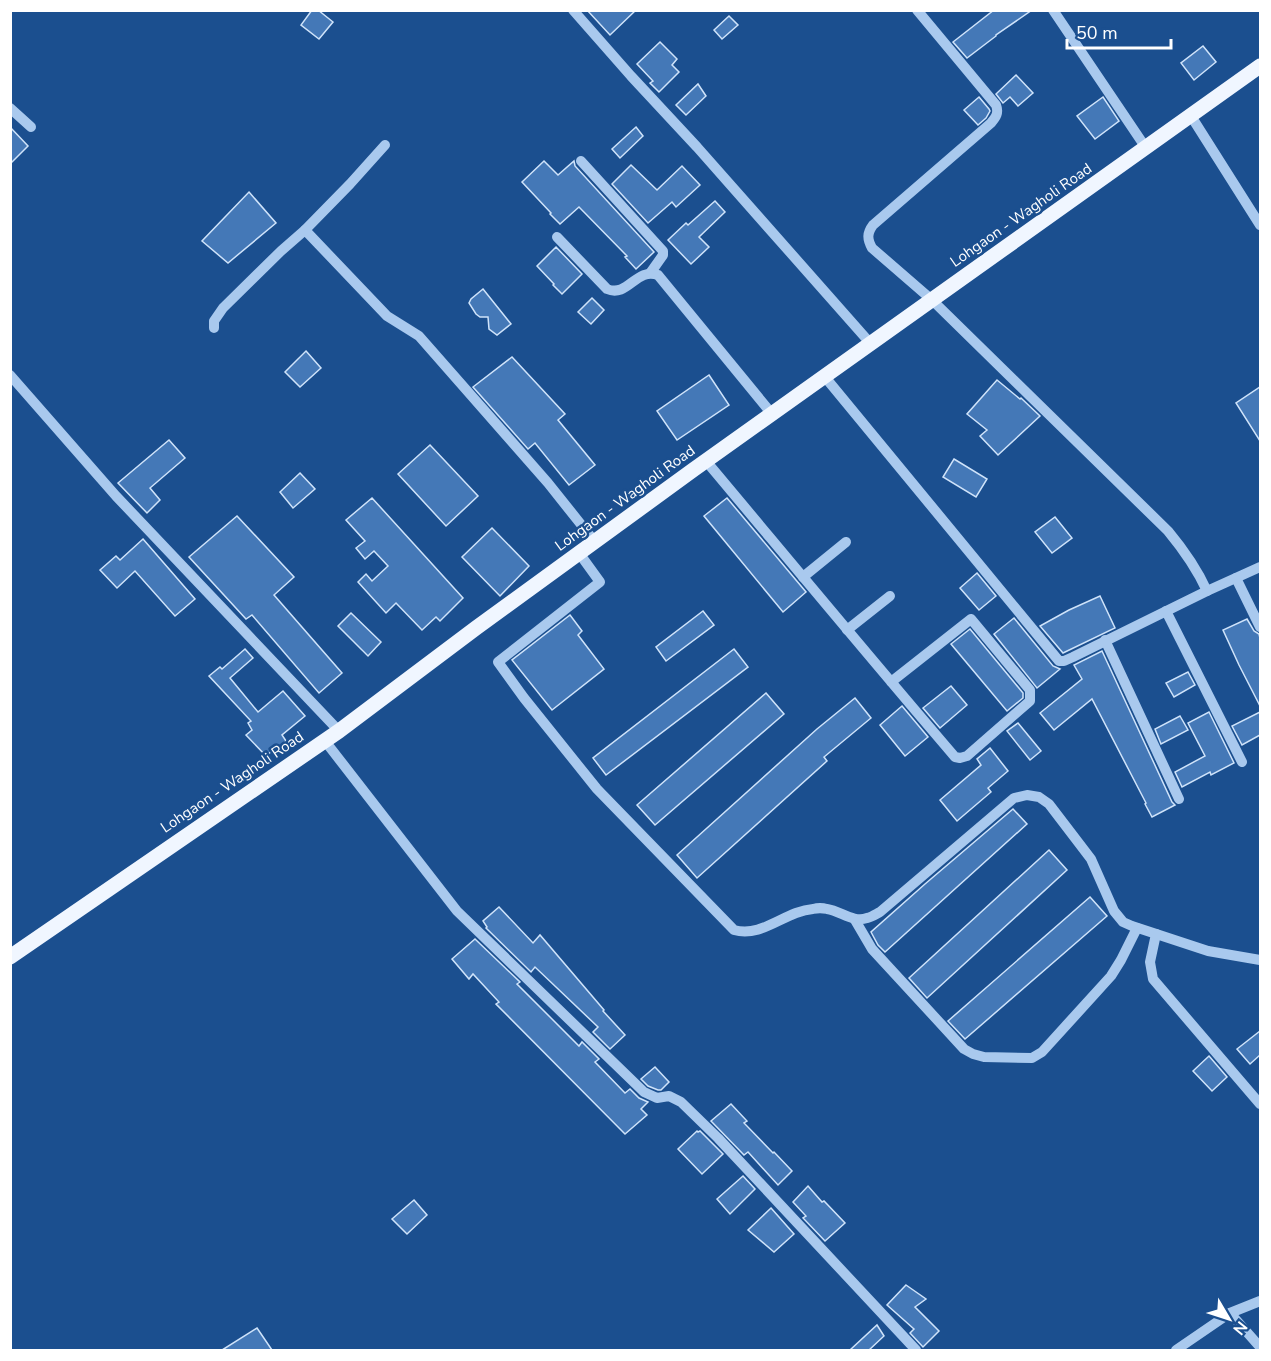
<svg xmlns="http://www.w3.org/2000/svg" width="1271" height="1361" viewBox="0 0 1271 1361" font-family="'Nunito Sans',sans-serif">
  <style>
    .building { fill: #4478b7; stroke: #cfe3fa; stroke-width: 1.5 }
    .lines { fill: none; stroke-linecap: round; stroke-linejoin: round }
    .minor { stroke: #a9c9ee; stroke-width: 10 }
    .major { stroke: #f0f6ff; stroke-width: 15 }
    .labels { text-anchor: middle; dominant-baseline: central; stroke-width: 5; stroke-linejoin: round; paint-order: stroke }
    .street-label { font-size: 15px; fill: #fff; stroke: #1b4f8f }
  </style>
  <rect width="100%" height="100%" fill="#1b4f8f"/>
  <!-- building -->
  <g class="building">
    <path d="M312 10H318L333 22 319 39 301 25Z"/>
    <path d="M587 10H636L610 35Z"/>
    <path d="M994 10H1032L996 35V36L967 58 953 42Z"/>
    <path d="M729 16 738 25 722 39 714 30Z"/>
    <path d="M660 42 677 59 672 65 679 72 659 92 650 83 653 81 637 64Z"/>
    <path d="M1203 46 1216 62 1194 80 1181 63Z"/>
    <path d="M1016 75 1033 93 1018 106 1010 97 1003 103 996 94Z"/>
    <path d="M698 84 706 96 686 115 676 105Z"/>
    <path d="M979 97 989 109 990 111 986 118 978 125 964 110Z"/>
    <path d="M1103 97 1119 121 1095 139 1077 116Z"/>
    <path d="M10 127 28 146 10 164Z"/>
    <path d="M636 127 643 136 620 158 612 149Z"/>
    <path d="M544 161 558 175 574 161 575 166 654 252 636 269 625 257 627 256 579 207 560 224 550 214 551 213 522 182Z"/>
    <path d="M631 165 657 190 682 166 700 185 676 207 672 202 648 223 612 184Z"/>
    <path d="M249 192 276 223 228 263 202 241Z"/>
    <path d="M715 201 725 212 699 237 709 247 691 264 668 240 686 223 688 225Z"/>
    <path d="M556 247 582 274 562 294 553 285 554 284 537 266Z"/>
    <path d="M483 289 511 324 497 335 489 329 488 317H480L476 314 469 303 471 299Z"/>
    <path d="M592 298 604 310 591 324 578 312Z"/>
    <path d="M306 351 321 368 300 387 285 372Z"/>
    <path d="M512 357 565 414 558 420 595 465 569 485 535 443 528 449 473 387Z"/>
    <path d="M709 375 729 405 677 440 657 411Z"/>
    <path d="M997 380 1020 399 1021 398 1040 416 998 455 980 436 987 430 967 414Z"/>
    <path d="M1260 387V441L1236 403Z"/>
    <path d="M169 440 185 458 150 488 160 500 147 513 118 483Z"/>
    <path d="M430 445 478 496 446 526 398 474Z"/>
    <path d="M954 459 987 479 976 497 943 477Z"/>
    <path d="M300 473 315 489 293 508 280 492Z"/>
    <path d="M372 498 463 598 440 621 436 617 422 630 396 603 386 613 358 582 366 574 372 581 388 566 374 551 365 559 356 548 365 541 346 520Z"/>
    <path d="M727 498 806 592 783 612 704 516Z"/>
    <path d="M237 516 294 577 274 595 342 673 319 693 252 615 246 619 189 557Z"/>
    <path d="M1055 517 1072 538 1052 553 1035 532Z"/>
    <path d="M492 528 529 566 500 596 462 557Z"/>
    <path d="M143 539 195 599 175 616 135 571 117 588 100 570 116 556 120 560Z"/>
    <path d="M977 573 996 596 979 610 960 588Z"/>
    <path d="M1100 596 1115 628 1063 653 1040 626 1069 610Z"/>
    <path d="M703 611 714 625 666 661 656 647Z"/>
    <path d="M351 613 381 642 368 656 338 626Z"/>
    <path d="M570 615 582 631 578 635 604 669 552 710 512 660Z"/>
    <path d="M1014 618 1053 666 1060 669 1037 688 994 634Z"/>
    <path d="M1247 619 1254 631 1259 634 1260 638V706L1239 665 1223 630Z"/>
    <path d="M970 629 1023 693V698L1007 711 951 644Z"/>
    <path d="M245 649 253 658 230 678 258 712 283 691 305 716 282 735 286 741 273 753 272 751 266 756 246 735 252 730 248 723 251 721 209 676 220 667 222 669Z"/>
    <path d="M734 649 748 667 606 775 593 758Z"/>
    <path d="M1102 651 1172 802 1175 805 1152 817 1145 804 1146 803 1092 699 1054 730 1040 713 1082 679 1074 665Z"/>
    <path d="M1188 672 1195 685 1174 697 1166 683Z"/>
    <path d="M951 686 967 705 940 728 923 708Z"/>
    <path d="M766 693 784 714 655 825 637 805Z"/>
    <path d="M855 698 871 718 824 757 827 761 697 878 677 855 817 729Z"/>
    <path d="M902 706 928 737 905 756 880 725Z"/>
    <path d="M1209 712 1234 763 1211 775 1210 772 1182 787 1175 772 1205 756 1188 723Z"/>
    <path d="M1260 712V735L1242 745 1232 726Z"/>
    <path d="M1180 716 1188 730 1161 744 1155 729Z"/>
    <path d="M1018 723 1041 751 1030 760 1007 731Z"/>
    <path d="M990 748 1008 771 988 788 991 792 957 821 940 800 981 765 977 759Z"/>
    <path d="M1013 809 1027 824 885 952 878 945 871 932 925 884Z"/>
    <path d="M1049 850 1067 870 927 998 909 978Z"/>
    <path d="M1090 897 1107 916 965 1039 948 1021Z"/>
    <path d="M499 907 533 943 540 935 604 1010 603 1011 625 1035 610 1049 593 1032 598 1027 535 967 531 972 486 928 487 927 483 921Z"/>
    <path d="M475 939 520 982 517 984 579 1046 582 1042 599 1059 595 1062 625 1093 630 1089 639 1098 648 1102 641 1109 647 1115 625 1134 496 1004 499 1002 473 974 469 979 452 959Z"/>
    <path d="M1260 1031V1055L1250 1064 1237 1049Z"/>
    <path d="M1209 1056 1227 1077 1212 1091 1193 1071Z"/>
    <path d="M655 1067 669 1082 661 1090H658L648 1086 641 1079Z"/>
    <path d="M731 1104 747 1121 744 1123 773 1153 774 1152 792 1171 778 1185 748 1152 744 1155 711 1121Z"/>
    <path d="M697 1131 698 1132 700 1131 723 1154 702 1174 678 1149Z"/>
    <path d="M743 1176 755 1189 730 1214 717 1199Z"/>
    <path d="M808 1186 822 1202 824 1201 845 1223 825 1241 803 1218 806 1216 793 1202Z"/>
    <path d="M414 1200 427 1215 407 1234 392 1219Z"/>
    <path d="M771 1208 794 1234 774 1252 748 1230Z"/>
    <path d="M906 1285 926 1299 915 1307 939 1331 923 1347 910 1333 914 1329 887 1305Z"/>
    <path d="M877 1325 884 1336 869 1350H850Z"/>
    <path d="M257 1328 272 1350H222Z"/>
  </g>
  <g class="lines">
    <!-- minor -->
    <g class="minor">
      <path d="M573 10 631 76 697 147 871 344"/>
      <path d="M1053 10 1146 148"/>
      <path d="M10 108 31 127"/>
      <path d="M1191 116 1260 225"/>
      <path d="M581 161 663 251V255L651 272"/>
      <path d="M305 230 350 184 385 145"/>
      <path d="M557 237 607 289C628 298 636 267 658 275L772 414"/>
      <path d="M214 328V321L223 308 281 251 305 230 387 316 419 336 548 483 595 542"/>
      <path d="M10 375 116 496 339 731"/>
      <path d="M825 377 1059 661H1064L1073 657 1207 591C1197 569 1183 549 1168 531L932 300 872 248C867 239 867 233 873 225L991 123C996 117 999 113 996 105L917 10"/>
      <path d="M706 461C789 560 871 659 955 757L960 758 967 756 1030 701V690L971 619 891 682"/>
      <path d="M579 553 600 582 498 662 524 698 597 789 734 930C763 938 785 911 813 909 817 908 823 908 827 909 841 911 853 923 867 918 872 917 876 914 880 912L1014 798 1027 795 1039 797 1049 804 1091 859 1114 911 1123 922 1132 926 1208 951 1260 960"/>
      <path d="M803 577 846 542"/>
      <path d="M1236 578 1260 627"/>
      <path d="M1207 591 1260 567"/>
      <path d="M1166 611 1242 762"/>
      <path d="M847 630 890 596"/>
      <path d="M1105 640 1179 799"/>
      <path d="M325 741 457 911 644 1092 657 1098 669 1096 681 1102 718 1138 916 1350"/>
      <path d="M855 920 872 949 964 1049 973 1054 984 1057 1032 1058 1042 1052 1111 976 1121 960 1137 928"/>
      <path d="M1156 934 1150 962 1153 979 1260 1104"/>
      <path d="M1230 1313 1260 1347"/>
      <path d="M1176 1350 1230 1313 1260 1301"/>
    </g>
    <!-- major -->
    <path class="major" d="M10 957 339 731 476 628 693 470 1260 66"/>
  </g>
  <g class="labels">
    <!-- street labels -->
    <g class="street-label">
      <text transform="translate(1021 215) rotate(-35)">Lohgaon - Wagholi Road</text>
      <text transform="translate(625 498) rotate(-36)">Lohgaon - Wagholi Road</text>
      <text transform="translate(232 782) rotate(-34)">Lohgaon - Wagholi Road</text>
    </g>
  </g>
  <!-- border -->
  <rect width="1271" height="1361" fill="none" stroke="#ffffff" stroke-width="24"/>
  <!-- north arrow -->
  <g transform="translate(1229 1319) rotate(129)" stroke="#1b4f8f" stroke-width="4.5" paint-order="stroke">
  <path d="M0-4.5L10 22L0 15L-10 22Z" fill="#ffffff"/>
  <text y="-9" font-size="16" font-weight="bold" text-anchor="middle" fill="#ffffff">N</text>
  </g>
  <!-- scale -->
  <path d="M1067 39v9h104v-9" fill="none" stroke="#ffffff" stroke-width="3"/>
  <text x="1076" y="39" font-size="18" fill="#ffffff" stroke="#1b4f8f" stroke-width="4.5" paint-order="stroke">50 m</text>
</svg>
